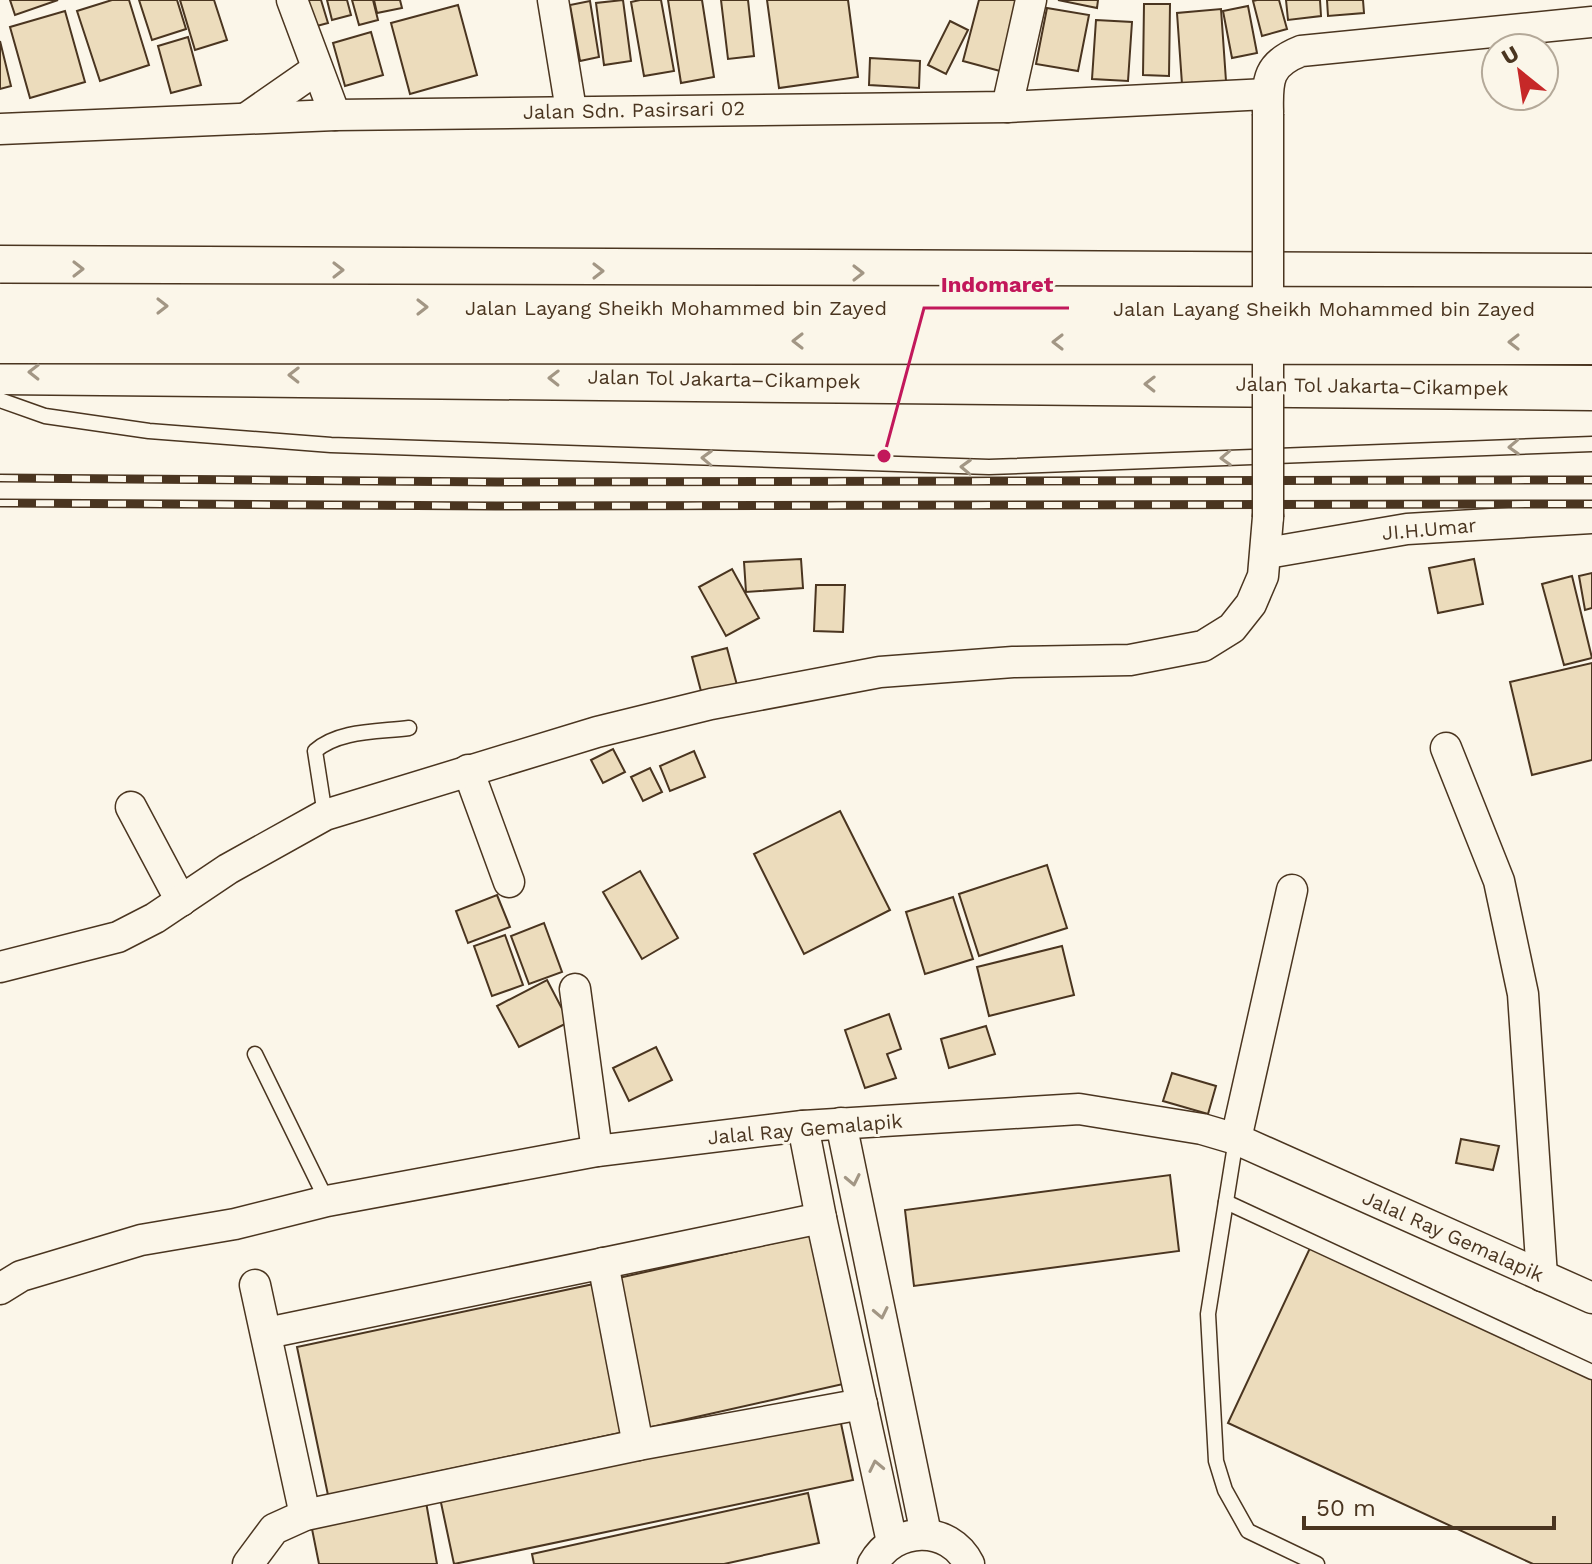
<svg xmlns="http://www.w3.org/2000/svg" width="1592" height="1564" viewBox="0 0 1592 1564" font-family="'Work Sans',sans-serif">
  <style>
    .building { fill: #ecdcbc; stroke: #4a3520; stroke-width: 2 }
    .lines { fill: none; stroke-linecap: round; stroke-linejoin: round }
    .service-casing { stroke: #4a3520; stroke-width: 17 }
    .minor-casing { stroke: #4a3520; stroke-width: 33 }
    .motorway-casing { stroke: #4a3520; stroke-width: 47 }
    .service { stroke: #fbf6e9; stroke-width: 14 }
    .minor { stroke: #fbf6e9; stroke-width: 30 }
    .motorway { stroke: #fbf6e9; stroke-width: 44 }
    .rail-casing { stroke: #4a3520; stroke-width: 9 }
    .rail { stroke: #fbf6e9; stroke-width: 6; stroke-dasharray: 18; stroke-linecap: butt }
    .minor-bridge-casing { stroke: #4a3520; stroke-width: 33; stroke-linecap: butt }
    .motorway-bridge-casing { stroke: #4a3520; stroke-width: 47; stroke-linecap: butt }
    .minor-bridge { stroke: #fbf6e9; stroke-width: 30 }
    .motorway-bridge { stroke: #fbf6e9; stroke-width: 44 }
    .oneway { stroke: #a29684 }
    .labels { text-anchor: middle; dominant-baseline: central; stroke-width: 6; stroke-linejoin: round; paint-order: stroke }
    .street-label { font-size: 20px; fill: #4a3520; stroke: #fbf6e9 }
    .leader { fill: none; stroke: #c2185b; stroke-width: 3 }
    .callout-dot { fill: #c2185b; stroke: #fbf6e9; stroke-width: 3 }
    .callout-label { font-size: 22px; text-anchor: middle; font-weight: bold; fill: #c2185b; stroke: #fbf6e9; stroke-width: 6; stroke-linejoin: round; paint-order: stroke }
  </style>
  <rect width="100%" height="100%" fill="#fbf6e9"/>
  <!-- building -->
  <g class="building">
    <path d="M10 0H58L15 15Z"/>
    <path d="M112 0H129L149 65 100 81 77 11Z"/>
    <path d="M139 0H177L186 29 152 40Z"/>
    <path d="M180 0H214L227 40 195 50Z"/>
    <path d="M306 0H321L328 23 313 27Z"/>
    <path d="M327 0H347L351 15 332 20Z"/>
    <path d="M352 0H373L378 20 359 25Z"/>
    <path d="M374 0H400L402 8 377 13Z"/>
    <path d="M623 0 631 61 604 65 596 3Z"/>
    <path d="M640 0H661L674 71 644 76 631 2Z"/>
    <path d="M668 0H702L714 77 681 83Z"/>
    <path d="M721 0H748L754 56 728 59Z"/>
    <path d="M767 0H848L858 77 779 88Z"/>
    <path d="M979 0H1019L1000 71 963 61Z"/>
    <path d="M1058 0H1098L1097 8Z"/>
    <path d="M1257 0H1279L1287 29 1262 36 1253 1Z"/>
    <path d="M1286 0H1320L1321 16 1288 20Z"/>
    <path d="M1327 0H1363L1364 13 1328 16Z"/>
    <path d="M590 1 599 57 580 61 570 5Z"/>
    <path d="M1144 4H1170L1169 76 1143 75Z"/>
    <path d="M458 5 477 75 410 94 391 23Z"/>
    <path d="M1248 6 1257 53 1232 58 1223 11Z"/>
    <path d="M1047 8 1089 15 1078 71 1036 64Z"/>
    <path d="M1221 9 1226 81 1182 84 1177 13Z"/>
    <path d="M65 11 85 82 30 98 10 27Z"/>
    <path d="M1096 20 1132 22 1128 81 1092 79Z"/>
    <path d="M950 21 968 30 946 74 928 65Z"/>
    <path d="M371 32 383 75 345 86 333 43Z"/>
    <path d="M188 37 201 85 171 93 158 46Z"/>
    <path d="M0 41 11 86 0 89Z"/>
    <path d="M870 58 920 61 919 88 869 85Z"/>
    <path d="M801 559 803 588 746 592 744 562Z"/>
    <path d="M1474 559 1483 604 1438 613 1429 568Z"/>
    <path d="M732 569 759 618 726 636 699 587Z"/>
    <path d="M1592 573V608L1585 610 1579 576Z"/>
    <path d="M1572 576 1592 658 1564 665 1542 584Z"/>
    <path d="M816 585H845L843 632 814 631Z"/>
    <path d="M727 648 737 685 702 695 692 657Z"/>
    <path d="M1592 663V760L1532 775 1510 682Z"/>
    <path d="M613 749 625 772 603 783 591 760Z"/>
    <path d="M694 751 705 777 670 791 660 766Z"/>
    <path d="M650 768 662 792 643 801 631 777Z"/>
    <path d="M840 811 890 910 804 954 754 854Z"/>
    <path d="M1047 865 1067 928 979 956 959 894Z"/>
    <path d="M640 871 678 938 642 959 603 892Z"/>
    <path d="M497 895 510 927 468 943 456 911Z"/>
    <path d="M953 897 973 959 925 974 906 912Z"/>
    <path d="M544 923 562 972 529 984 511 936Z"/>
    <path d="M505 935 523 985 492 996 474 946Z"/>
    <path d="M1062 946 1074 995 989 1016 977 967Z"/>
    <path d="M547 980 569 1022 519 1047 497 1006Z"/>
    <path d="M889 1014 901 1049 887 1054 896 1078 865 1088 845 1030Z"/>
    <path d="M986 1026 995 1054 949 1068 941 1039Z"/>
    <path d="M656 1047 672 1080 629 1101 613 1068Z"/>
    <path d="M1172 1073 1216 1086 1208 1114 1163 1101Z"/>
    <path d="M1461 1139 1499 1146 1493 1170 1456 1163Z"/>
    <path d="M1170 1175 1179 1251 914 1286 905 1210Z"/>
    <path d="M819 1233 852 1382 647 1428 614 1279Z"/>
    <path d="M1310 1248 1592 1378V1564H1533L1228 1423Z"/>
    <path d="M603 1282 634 1430 328 1495 297 1347Z"/>
    <path d="M839 1414 853 1480 454 1564 440 1498Z"/>
    <path d="M808 1493 819 1543 724 1564H534L532 1554Z"/>
    <path d="M426 1502 437 1564H319L311 1524Z"/>
  </g>
  <g class="lines">
    <!-- service casing -->
    <g class="service-casing">
      <g id="service">
        <path d="M0 400 45 416 149 431 331 445 989 467 1592 444"/>
        <path d="M325 815 315 751C339 730 378 732 409 728"/>
        <path d="M255 1054 327 1201"/>
        <path d="M1236 1139 1208 1314 1216 1461 1225 1490 1248 1531 1317 1564"/>
        <path d="M1226 1202 1592 1372"/>
      </g>
    </g>
    <!-- minor casing -->
    <g class="minor-casing">
      <g id="minor">
        <path d="M292 0 335 115"/>
        <path d="M553 0 571 110"/>
        <path d="M1007 107 1031 0"/>
        <path d="M1268 112C1267 79 1268 64 1301 51L1592 22"/>
        <path d="M248 117 317 69"/>
        <path d="M0 129 335 115 1007 107 1267 94"/>
        <path d="M1267 553 1407 529 1592 518"/>
        <path d="M1446 748 1499 881 1523 994 1542 1276"/>
        <path d="M468 770 509 882"/>
        <path d="M131 807 181 901"/>
        <path d="M0 967 118 937 155 918 228 869 325 815 597 732 711 704 880 672 1013 662 1130 660 1203 646 1232 628 1251 604 1263 576 1268 517"/>
        <path d="M575 989 597 1151"/>
        <path d="M841 1123 926 1534"/>
        <path d="M803 1126 821 1218 892 1542"/>
        <path d="M1236 1139 1292 890"/>
        <path d="M603 1263 638 1445"/>
        <path d="M255 1285 305 1515"/>
        <path d="M0 1289 21 1276 141 1240 235 1224 327 1201 597 1151 803 1126 1079 1109 1202 1129 1236 1139 1592 1298"/>
        <path d="M267 1333 821 1218"/>
        <path d="M248 1564 274 1529 305 1515 638 1445 862 1404"/>
        <path d="M873 1564C894 1526 949 1524 969 1564"/>
      </g>
    </g>
    <!-- motorway casing -->
    <g class="motorway-casing">
      <g id="motorway">
        <path d="M0 268 1592 276"/>
        <path d="M0 372 1592 388"/>
      </g>
    </g>
    <!-- service -->
    <use href="#service" class="service"/>
    <!-- minor -->
    <use href="#minor" class="minor"/>
    <!-- motorway -->
    <use href="#motorway" class="motorway"/>
    <!-- rail casing -->
    <g class="rail-casing">
      <g id="rail">
        <path d="M0 478 497 482 1592 480"/>
        <path d="M0 503 496 506 1592 504"/>
      </g>
    </g>
    <!-- rail -->
    <use href="#rail" class="rail"/>
    <!-- minor-bridge casing -->
    <g class="minor-bridge-casing">
      <path id="minor-bridge" d="M1268 114V517"/>
    </g>
    <!-- motorway-bridge casing -->
    <g class="motorway-bridge-casing">
      <g id="motorway-bridge">
        <path d="M0 306 1592 310"/>
        <path d="M0 341 1592 342"/>
      </g>
    </g>
    <!-- minor-bridge -->
    <use href="#minor-bridge" class="minor-bridge"/>
    <!-- motorway-bridge -->
    <use href="#motorway-bridge" class="motorway-bridge"/>
  </g>
  <!-- one-way arrows -->
  <defs><path id="oneway-chevron" d="M-2-3.5L2.5 0L-2 3.5" fill="none" stroke-width="1.6" stroke-linecap="round" stroke-linejoin="round" transform="scale(2)"/></defs>
  <g class="oneway">
    <use href="#oneway-chevron" transform="translate(78 269)"/>
    <use href="#oneway-chevron" transform="translate(338 270)"/>
    <use href="#oneway-chevron" transform="translate(598 271)"/>
    <use href="#oneway-chevron" transform="translate(858 273)"/>
    <use href="#oneway-chevron" transform="translate(162 306)"/>
    <use href="#oneway-chevron" transform="translate(422 307)"/>
    <use href="#oneway-chevron" transform="translate(798 341) rotate(-180)"/>
    <use href="#oneway-chevron" transform="translate(1058 342) rotate(-180)"/>
    <use href="#oneway-chevron" transform="translate(1514 342) rotate(-180)"/>
    <use href="#oneway-chevron" transform="translate(34 372) rotate(-179)"/>
    <use href="#oneway-chevron" transform="translate(294 375) rotate(-179)"/>
    <use href="#oneway-chevron" transform="translate(554 378) rotate(-179)"/>
    <use href="#oneway-chevron" transform="translate(1150 384) rotate(-179)"/>
    <use href="#oneway-chevron" transform="translate(1514 447) rotate(178)"/>
    <use href="#oneway-chevron" transform="translate(707 458) rotate(-178)"/>
    <use href="#oneway-chevron" transform="translate(1226 458) rotate(178)"/>
    <use href="#oneway-chevron" transform="translate(966 467) rotate(-178)"/>
    <use href="#oneway-chevron" transform="translate(853 1180) rotate(78)"/>
    <use href="#oneway-chevron" transform="translate(881 1313) rotate(78)"/>
    <use href="#oneway-chevron" transform="translate(876 1466) rotate(-102)"/>
  </g>
  <g class="labels">
    <!-- street labels -->
    <g class="street-label">
      <text transform="translate(634 110) rotate(-1)">Jalan Sdn. Pasirsari 02</text>
      <text x="676" y="308">Jalan Layang Sheikh Mohammed bin Zayed</text>
      <text x="1324" y="309">Jalan Layang Sheikh Mohammed bin Zayed</text>
      <text transform="translate(724 379) rotate(1)">Jalan Tol Jakarta–Cikampek</text>
      <text transform="translate(1372 386) rotate(1)">Jalan Tol Jakarta–Cikampek</text>
      <text transform="translate(1429 529) rotate(-5)">JI.H.Umar</text>
      <text transform="translate(805 1129) rotate(-5)">Jalal Ray Gemalapik</text>
      <text transform="translate(1453 1236) rotate(24)">Jalal Ray Gemalapik</text>
    </g>
  </g>
  <!-- callouts -->
  <path class="leader" d="M884 456L924 308H1069"/>
  <circle class="callout-dot" cx="884" cy="456" r="8"/>
  <g class="callout-label">
    <text x="997" y="292">Indomaret</text>
  </g>
  <!-- north arrow -->
  <g transform="translate(1520 72) rotate(330)"><circle r="38" fill="#fbf6e9" stroke="#b4a999" stroke-width="2"/>
  <path d="M0-6L14 30L0 20L-14 30Z" fill="#c62828"/>
  <text y="-12" font-size="22" font-weight="bold" text-anchor="middle" fill="#4a3520">U</text>
  </g>
  <!-- scale -->
  <path d="M1304 1516v12h250v-12" fill="none" stroke="#4a3520" stroke-width="4"/>
  <text x="1316" y="1516" font-size="24" fill="#4a3520" stroke="#fbf6e9" stroke-width="6" paint-order="stroke">50 m</text>
</svg>
